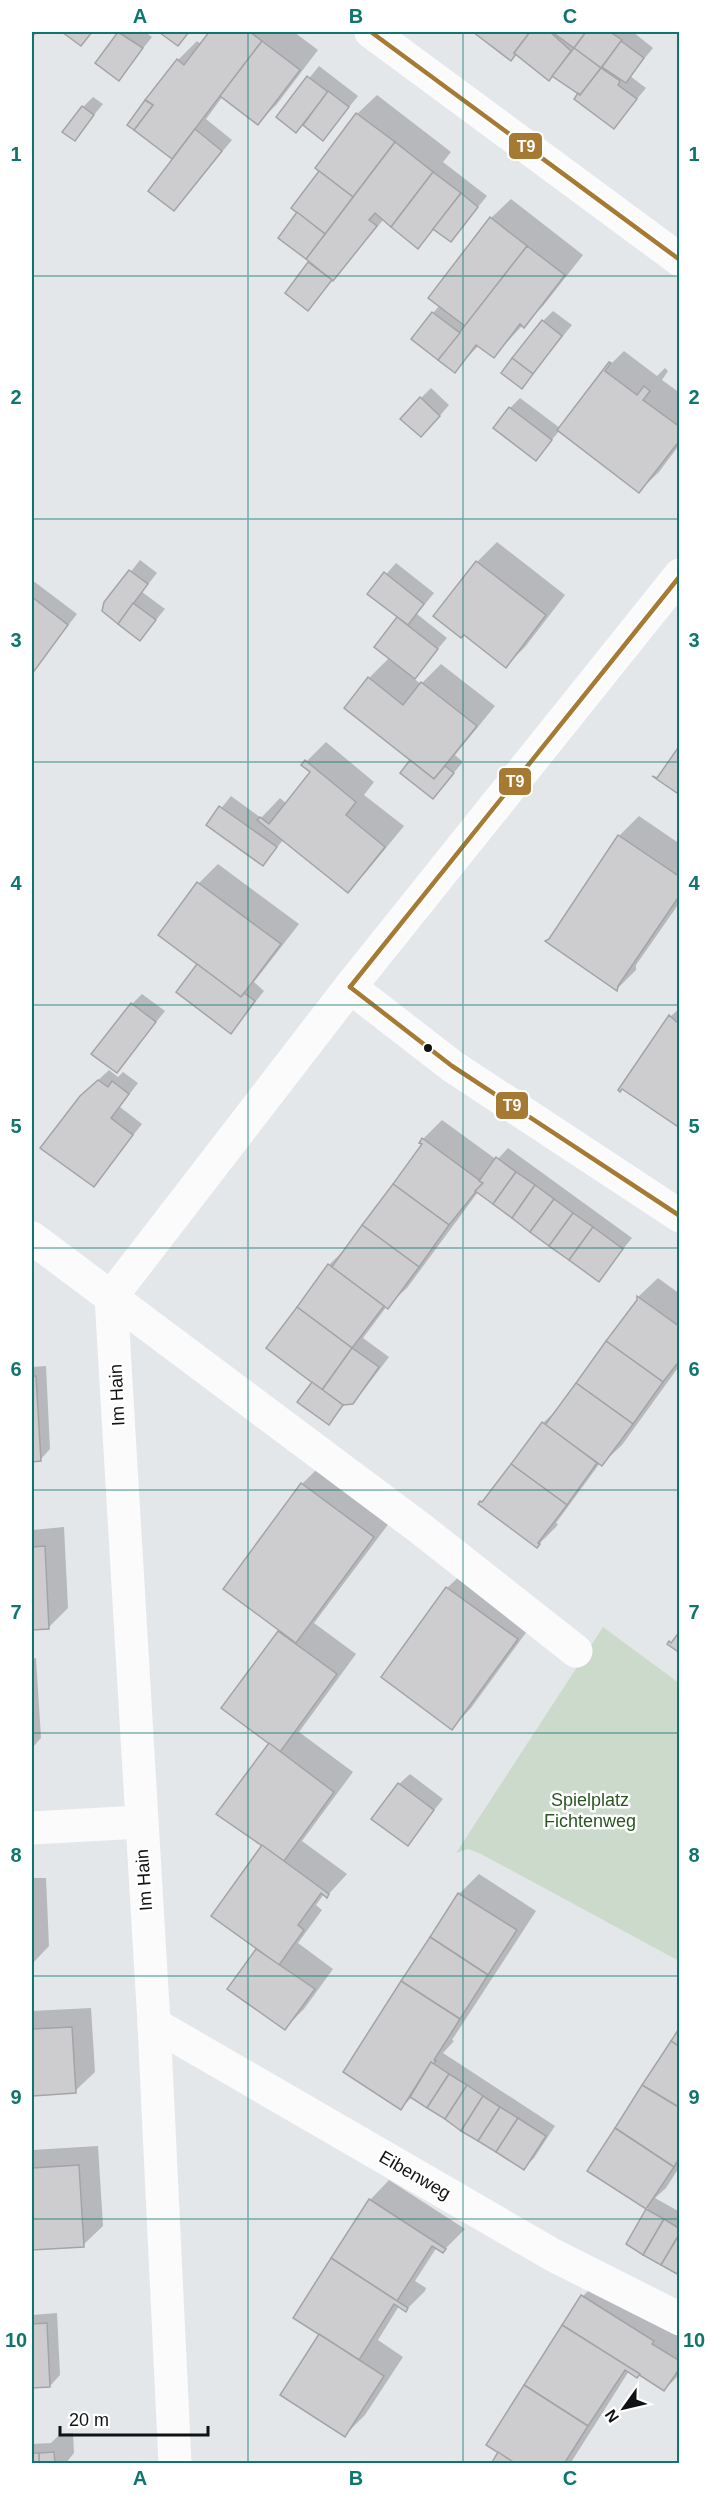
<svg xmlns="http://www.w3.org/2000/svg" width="711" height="2495" viewBox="0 0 711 2495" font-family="Helvetica,sans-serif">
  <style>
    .green { fill: #ccdacc }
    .shadow { fill: #0003 }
    .building { fill: #cdcdd0; stroke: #a4a4a6; stroke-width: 1.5 }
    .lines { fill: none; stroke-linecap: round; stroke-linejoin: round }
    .street { stroke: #fbfbfc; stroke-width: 33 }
    .bus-1-casing { stroke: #fff; stroke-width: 9 }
    .bus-1 { stroke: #a67a33; stroke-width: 4.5 }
    .grid { fill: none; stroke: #0f766e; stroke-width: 1.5; stroke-opacity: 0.55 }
    .bus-dot { fill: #101214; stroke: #fff; stroke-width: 2 }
    .labels { text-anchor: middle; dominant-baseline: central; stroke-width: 5; stroke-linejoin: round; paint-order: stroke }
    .street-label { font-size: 18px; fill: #101214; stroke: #fff }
    .park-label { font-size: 18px; fill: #2a5521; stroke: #fff }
    .line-badge { stroke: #fff; stroke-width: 2 }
    .badge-label { font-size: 16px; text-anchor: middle; font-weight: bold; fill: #fff }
    .neatline { fill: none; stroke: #0f766e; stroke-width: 2 }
    .grid-label { font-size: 20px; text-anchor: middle; font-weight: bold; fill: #0f766e }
  </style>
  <rect width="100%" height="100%" fill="#e4e7ea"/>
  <!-- green -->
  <path class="green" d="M603 1627 679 1683V1961L481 1854 468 1849 456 1853Z"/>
  <!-- shadow -->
  <g class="shadow">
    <path d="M32 32H38L33 37Z"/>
    <path d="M120 32H145L152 37 119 79 97 63Z"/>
    <path d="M211 32H294L318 50 277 104 258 123 223 96 206 119 232 140 174 209V159L129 124 178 60 197 41 201 44Z"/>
    <path d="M476 32H633L653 48 630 76 646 88 614 127 579 94 553 75 516 53 511 59Z"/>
    <path d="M319 66 358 96 323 139 304 124 296 131 278 117Z"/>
    <path d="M377 95 451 152 443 162 487 196 451 240 435 228 418 247 384 219 308 309 287 293 312 260 306 257 299 212 321 171 317 168 357 114Z"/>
    <path d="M93 97 103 104 74 139 83 107Z"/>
    <path d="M511 199 583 255 543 306 523 325 494 356 479 345 455 371 433 313 440 305 491 218Z"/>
    <path d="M553 311 572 325 522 387 543 321Z"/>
    <path d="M624 351 657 376 665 368 668 371 662 380 680 393V444L659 472 639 491 560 430 536 459 510 408 520 398 560 428 604 371Z"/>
    <path d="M431 388 449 405 432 425 421 398Z"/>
    <path d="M497 542 565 595 525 647 506 666 464 633 435 616 477 562Z"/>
    <path d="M140 560 157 573 142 592 165 609 140 639 106 603Z"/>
    <path d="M396 563 434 593 417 614 447 638 413 678 421 684 441 664 495 706 455 755 463 762 433 797 412 760 346 708 369 678 390 657 376 646 399 616 369 594Z"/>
    <path d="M32 580 77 614 32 672Z"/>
    <path d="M326 742 374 782 364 795 404 826 367 871 348 891 284 839 263 864 208 825 231 796 261 818 280 798 287 804 312 772 303 765Z"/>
    <path d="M639 816 680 844V902L636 965V970L617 989 547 941 619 836Z"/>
    <path d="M218 864 299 924 254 982 264 991 231 1032 199 964V883Z"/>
    <path d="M142 994 165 1011 117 1071 132 1004Z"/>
    <path d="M680 1008V1127L671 1016Z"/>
    <path d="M109 1070 118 1077 123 1072 138 1083 120 1107 142 1124 94 1185 92 1086Z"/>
    <path d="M442 1120 497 1160 508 1148 632 1238 598 1280 478 1192 407 1288 387 1306 363 1338 389 1357 363 1391 352 1402 346 1403 329 1423 314 1382 329 1265 348 1246 424 1144 423 1139Z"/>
    <path d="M658 1278 680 1294V1365L622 1445 602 1464 600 1463 556 1523 558 1524 556 1527 537 1546 480 1504 494 1489 543 1423 563 1404 638 1301V1297Z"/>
    <path d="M46 1366 50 1449 40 1460H32V1367Z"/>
    <path d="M328 1458 399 1510 314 1623 356 1654 299 1732 353 1772 302 1841 347 1874 327 1896 324 1894 316 1905 322 1910 298 1943 333 1969 304 2009 285 2028 229 1988 258 1949 271 1743 223 1708 281 1630 302 1484Z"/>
    <path d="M64 1527 68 1608 49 1627 32 1628V1530Z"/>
    <path d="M467 1569 536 1619 471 1708 452 1728 447 1588Z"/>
    <path d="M36 1658 41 1738 32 1748V1659Z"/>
    <path d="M410 1774 443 1799 407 1844 399 1784Z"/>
    <path d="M479 1874 536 1911 452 2040 454 2041 443 2053 555 2126 534 2158 524 2168 412 2097 401 2108 346 2072 459 1894Z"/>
    <path d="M32 1878H46L49 1946 32 1964Z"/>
    <path d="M91 2008 95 2072 75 2091 32 2088V2011Z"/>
    <path d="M680 2029V2166L666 2188 655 2198 680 2212V2273L628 2243 648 2208 589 2171Z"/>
    <path d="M98 2146 103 2226 83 2245 32 2248V2150Z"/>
    <path d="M389 2180 465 2229 443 2251 437 2247 415 2281 426 2288 425 2291 406 2310 399 2306 378 2340 403 2357 365 2415 345 2435 321 2333 295 2317 370 2200Z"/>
    <path d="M602 2277 680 2330V2374L664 2390 640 2374 629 2371 570 2464H492L583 2296Z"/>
    <path d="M57 2313 60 2375 50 2386 32 2387V2315Z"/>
    <path d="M73 2433 74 2453 65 2464H32V2444L51 2443 60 2434Z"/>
  </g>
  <!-- building -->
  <g class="building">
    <path d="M62 32H92L81 46Z"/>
    <path d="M118 32 143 48 119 81 95 63Z"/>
    <path d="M161 32H189L178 46 160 33Z"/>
    <path d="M209 32H250L262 41 172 159 134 130 153 105 145 100 177 59 184 65Z"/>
    <path d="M473 32H530L514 53 516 54 511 61Z"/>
    <path d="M530 32H550L571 51 549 81 514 53Z"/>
    <path d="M552 32H586L574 48Z"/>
    <path d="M586 32H610L622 40 601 68 574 48Z"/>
    <path d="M262 41 300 70 258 125 220 96Z"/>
    <path d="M621 41 644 58 626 83 602 67Z"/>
    <path d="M574 48 601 68 580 95 552 76Z"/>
    <path d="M601 68 620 81 618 85 637 99 614 129 574 99 578 93 580 95Z"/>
    <path d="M307 76 328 92 296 133 276 117Z"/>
    <path d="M328 91 349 107 323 141 303 125Z"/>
    <path d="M145 100 153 105 134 130 127 125Z"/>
    <path d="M82 106 94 115 75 141 62 132Z"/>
    <path d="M356 113 395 142 353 197 315 168Z"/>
    <path d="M195 129 222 151 174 211 148 191Z"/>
    <path d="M395 142 433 172 391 227 375 213 369 220 377 226 333 281 306 259Z"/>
    <path d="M319 171 353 197 325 234 291 208Z"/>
    <path d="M433 172 461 193 418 249 391 227Z"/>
    <path d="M461 193 478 207 451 242 433 229Z"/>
    <path d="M297 212 325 234 306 259 278 238Z"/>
    <path d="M490 217 527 246 465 326 428 298Z"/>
    <path d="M527 246 565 275 524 328 520 324 494 358 476 345 455 373 438 360Z"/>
    <path d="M308 262 332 280 308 311 285 293Z"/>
    <path d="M432 312 460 333 438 360 411 339Z"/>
    <path d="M542 320 562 336 533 374 512 358Z"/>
    <path d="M512 358 533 374 522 389 501 373Z"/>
    <path d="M609 362 611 363 605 371 637 395 644 386 650 391 643 400 680 427V440L639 493 557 430Z"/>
    <path d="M420 397 440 416 421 437 400 419Z"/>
    <path d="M509 407 552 440 536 461 493 428Z"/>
    <path d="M476 561 546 615 506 668 464 635 461 638 433 616Z"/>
    <path d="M129 570 148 584 118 624 102 611 104 602Z"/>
    <path d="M384 572 424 604 408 625 367 594Z"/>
    <path d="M32 597 68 625 32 674Z"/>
    <path d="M133 603 156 620 140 641 118 624Z"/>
    <path d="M397 617 438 649 415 679 374 647Z"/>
    <path d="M368 677 403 705 421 682 477 726 434 779 344 708Z"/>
    <path d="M680 745V795L652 776 657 778Z"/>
    <path d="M305 760 356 802 346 815 385 847 348 893 257 820 260 817 269 824 310 772 301 765Z"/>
    <path d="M410 760 434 779 445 766 454 773 433 799 400 773Z"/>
    <path d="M219 806 277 847 263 866 206 825Z"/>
    <path d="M618 835 680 877V895L618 986 617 991 545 941 549 939Z"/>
    <path d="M197 882 281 944 241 997 158 935Z"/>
    <path d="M197 964 241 997 244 993 255 1001 231 1034 176 992Z"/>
    <path d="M131 1003 156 1022 117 1073 91 1054Z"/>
    <path d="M669 1015 680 1025V1128L622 1089 620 1092 618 1090Z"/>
    <path d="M98 1080 108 1087 112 1081 129 1094 111 1118 133 1135 94 1187 40 1148 80 1096Z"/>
    <path d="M422 1138 483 1183 449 1225 393 1184 422 1144 419 1143Z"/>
    <path d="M496 1157 516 1172 493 1204 475 1191 483 1183 479 1181Z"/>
    <path d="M516 1172 535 1185 512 1218 493 1204Z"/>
    <path d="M393 1184 449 1225 419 1267 362 1225Z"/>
    <path d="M535 1185 554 1199 530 1232 512 1218Z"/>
    <path d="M554 1199 573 1213 549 1246 530 1232Z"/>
    <path d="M573 1213 593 1227 569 1260 549 1246Z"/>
    <path d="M362 1225 419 1267 388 1309 331 1268Z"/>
    <path d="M593 1227 623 1249 599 1282 569 1260Z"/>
    <path d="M328 1264 384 1306 352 1348 297 1307Z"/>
    <path d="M637 1296 680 1327V1360L663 1382 606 1341 637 1300Z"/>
    <path d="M297 1307 352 1348 322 1390 266 1348Z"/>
    <path d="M606 1341 663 1382 633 1424 576 1383Z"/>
    <path d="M352 1348 379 1367 353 1404 343 1405 322 1390Z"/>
    <path d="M32 1376H36L41 1461 32 1462Z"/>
    <path d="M312 1382 343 1405 329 1425 297 1402Z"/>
    <path d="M576 1383 633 1424 602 1466 545 1425Z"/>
    <path d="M542 1422 597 1463 567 1505 511 1464Z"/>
    <path d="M511 1464 567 1505 538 1543 540 1544 537 1548 478 1504 480 1501 482 1502Z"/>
    <path d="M301 1483 374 1537 296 1643 223 1589Z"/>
    <path d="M45 1546 49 1629 32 1630V1547Z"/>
    <path d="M446 1587 518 1639 452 1730 381 1677Z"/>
    <path d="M278 1631 337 1674 280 1752 221 1708Z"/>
    <path d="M680 1631V1653L667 1644 669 1641 671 1643Z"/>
    <path d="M269 1743 334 1792 284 1861 216 1814Z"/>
    <path d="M398 1783 434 1810 408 1846 371 1819Z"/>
    <path d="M262 1845 329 1894 327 1898 321 1893 298 1925 304 1930 279 1965 211 1916Z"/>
    <path d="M458 1893 517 1930 488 1975 430 1937Z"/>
    <path d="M430 1937 488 1975 460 2019 401 1981Z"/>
    <path d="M256 1949 315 1989 285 2030 227 1989Z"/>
    <path d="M401 1981 460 2019 434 2060 436 2061 433 2064 431 2062 401 2110 343 2072Z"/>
    <path d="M72 2027 76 2093 33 2096 32 2029Z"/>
    <path d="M680 2027V2047L671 2041Z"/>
    <path d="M671 2041 680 2047V2108L642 2085Z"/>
    <path d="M431 2062 449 2074 427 2108 410 2097Z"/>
    <path d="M449 2074 467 2085 445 2119 427 2108Z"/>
    <path d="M467 2085 483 2096 461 2131 445 2119Z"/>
    <path d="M642 2085 680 2108V2157L674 2167 615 2128Z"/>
    <path d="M483 2096 500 2107 478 2141 461 2131Z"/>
    <path d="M500 2107 518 2118 496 2152 478 2141Z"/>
    <path d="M518 2118 546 2136 524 2170 496 2152Z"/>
    <path d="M615 2128 674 2167 646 2209 587 2171Z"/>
    <path d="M79 2165 84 2247 32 2250V2168Z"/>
    <path d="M369 2199 446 2249 443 2253 432 2246 397 2301 331 2258Z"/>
    <path d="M646 2209 664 2219 643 2255 626 2244Z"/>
    <path d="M664 2219 680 2229V2233L661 2265 643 2255Z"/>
    <path d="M680 2233V2274L679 2275 661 2265Z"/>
    <path d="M331 2258 408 2308 406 2312 394 2304 359 2360 293 2318Z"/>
    <path d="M581 2295 654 2341 652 2344 680 2361V2368L664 2391 562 2325Z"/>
    <path d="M47 2323 50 2387 32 2388V2324Z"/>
    <path d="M562 2325 640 2374 637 2378 625 2370 588 2426 524 2385Z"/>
    <path d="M319 2334 384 2376 345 2437 280 2395Z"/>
    <path d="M524 2385 588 2426 564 2464H516L486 2445Z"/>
    <path d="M54 2452 55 2464H39V2453Z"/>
    <path d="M498 2452 516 2464H491Z"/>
    <rect x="32" y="2453" width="7" height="11"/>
  </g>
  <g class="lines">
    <!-- street -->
    <g class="street">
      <path d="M371 32 680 260"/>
      <path d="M350 987 452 1066 680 1216"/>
      <path d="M32 1238 421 1529 576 1651"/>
      <path d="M111 1297 154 2024 175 2464"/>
      <path d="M111 1297 350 987 680 575"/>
      <path d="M32 1828 140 1822"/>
      <path d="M154 2024 553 2255 680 2319"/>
    </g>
    <!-- bus-1 casing -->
    <g class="bus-1-casing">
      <g id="bus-1">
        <path d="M371 32 680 260"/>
        <path d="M350 987 680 576"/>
        <path d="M350 987 452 1066 680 1216"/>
      </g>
    </g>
    <!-- bus-1 -->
    <use href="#bus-1" class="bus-1"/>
  </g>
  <!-- grid -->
  <path class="grid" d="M248 32V2464M463 32V2464M32 276H680M32 519H680M32 762H680M32 1005H680M32 1248H680M32 1490H680M32 1733H680M32 1976H680M32 2219H680"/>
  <!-- markers -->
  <circle class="bus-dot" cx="428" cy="1048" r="5"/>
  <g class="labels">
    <!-- street labels -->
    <g class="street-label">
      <text transform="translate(117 1395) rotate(-93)">Im Hain</text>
      <text transform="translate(144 1880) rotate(-94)">Im Hain</text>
      <text transform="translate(415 2175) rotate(30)">Eibenweg</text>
    </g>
    <!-- park labels -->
    <g class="park-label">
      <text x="590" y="1800">Spielplatz<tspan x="590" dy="21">Fichtenweg</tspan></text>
    </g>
  </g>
  <g class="line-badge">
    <rect x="508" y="132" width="35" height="28" rx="6" fill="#a67a33"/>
    <rect x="498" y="767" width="34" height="29" rx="6" fill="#a67a33"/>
    <rect x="495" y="1091" width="34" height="29" rx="6" fill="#a67a33"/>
  </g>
  <g class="badge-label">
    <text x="526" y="152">T9</text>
    <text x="515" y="787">T9</text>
    <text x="512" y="1111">T9</text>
  </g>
  <!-- border -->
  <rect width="711" height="2495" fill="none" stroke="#ffffff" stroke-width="66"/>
  <!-- north arrow -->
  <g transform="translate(624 2408) rotate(236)" stroke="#ffffff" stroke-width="4.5" paint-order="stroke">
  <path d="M0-4.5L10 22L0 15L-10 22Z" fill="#101214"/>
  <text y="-9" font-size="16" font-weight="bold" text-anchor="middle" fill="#101214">N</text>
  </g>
  <!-- scale -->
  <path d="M60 2426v9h148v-9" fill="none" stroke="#101214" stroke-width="3"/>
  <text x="69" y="2426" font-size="18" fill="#101214" stroke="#ffffff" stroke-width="4.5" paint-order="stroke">20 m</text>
  <rect x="33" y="33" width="645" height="2429" class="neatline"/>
  <g class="grid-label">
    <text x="140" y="23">A</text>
    <text x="356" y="23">B</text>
    <text x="570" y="23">C</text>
    <text x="16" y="161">1</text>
    <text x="694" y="161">1</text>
    <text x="16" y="404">2</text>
    <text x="694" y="404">2</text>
    <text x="16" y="647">3</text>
    <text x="694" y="647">3</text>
    <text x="16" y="890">4</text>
    <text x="694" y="890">4</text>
    <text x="16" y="1133">5</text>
    <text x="694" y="1133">5</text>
    <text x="16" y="1376">6</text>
    <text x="694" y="1376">6</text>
    <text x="16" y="1619">7</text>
    <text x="694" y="1619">7</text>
    <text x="16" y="1862">8</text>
    <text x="694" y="1862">8</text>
    <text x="16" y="2104">9</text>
    <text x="694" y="2104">9</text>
    <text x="16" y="2347">10</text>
    <text x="694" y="2347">10</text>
    <text x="140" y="2485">A</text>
    <text x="356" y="2485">B</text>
    <text x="570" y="2485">C</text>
  </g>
</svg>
